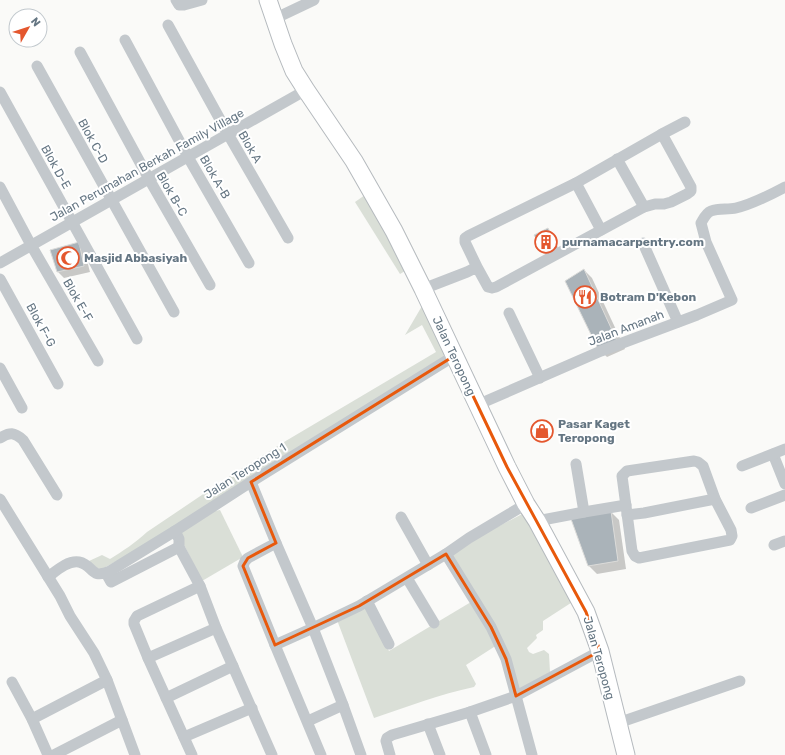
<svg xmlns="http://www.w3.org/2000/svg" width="785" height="755" viewBox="0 0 785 755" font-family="Rubik,sans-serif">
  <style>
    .green { fill: #dadfd7 }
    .shadow { fill: #0003 }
    .building { fill: #aab3b9; stroke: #dcdcda }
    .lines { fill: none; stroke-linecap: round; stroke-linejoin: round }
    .primary-casing { stroke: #b5babe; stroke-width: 19 }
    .minor { stroke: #c3c8cc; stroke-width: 11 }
    .primary { stroke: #fff; stroke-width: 17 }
    .marked { fill: none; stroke: #e8590c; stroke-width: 3; stroke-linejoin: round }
    .labels { text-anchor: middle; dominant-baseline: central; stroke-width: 4; stroke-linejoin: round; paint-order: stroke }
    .street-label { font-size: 12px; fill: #657683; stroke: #fff }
    .poi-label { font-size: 12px; font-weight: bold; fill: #657683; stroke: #fff; text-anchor: start }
  </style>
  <rect width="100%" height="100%" fill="#fafaf8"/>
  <!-- green -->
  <g class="green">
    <path d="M365 195 383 226 405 271 400 274 355 202Z"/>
    <path d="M422 306 447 357 142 547 102 569 97 568 89 561 102 555 110 559C123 551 135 543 147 532L236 472 284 442 436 352 422 325 405 335Z"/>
    <path d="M220 510 243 557 202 581 179 535 182 532 215 511Z"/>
    <path d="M524 513 577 599 543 621V630L536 635 537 638 527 648 529 652 533 654 544 650 549 654 550 672 517 692 511 675 451 556 484 534Z"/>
    <path d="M471 602 497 645 466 665 476 684 474 687C440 694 407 707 374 718L337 620 365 605 389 651Z"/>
  </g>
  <!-- shadow -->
  <g class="shadow">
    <path d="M78 243 84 249 90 272 64 278 58 272Z"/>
    <path d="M584 270 592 278 625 349 607 357 599 349Z"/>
    <path d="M611 512 619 520 626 569 597 574 589 566Z"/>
  </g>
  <!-- building -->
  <g class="building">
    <path d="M548 228 558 248 546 255 534 235Z"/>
    <path d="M79 242 84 266 57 272 50 250Z"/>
    <path d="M584 269 617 341 598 349 565 281Z"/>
    <path d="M611 511 618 561 588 566 571 519Z"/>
  </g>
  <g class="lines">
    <!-- primary casing -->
    <g class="primary-casing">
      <path id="primary" d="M268 0 283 44 294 71 306 90 354 161 394 231 423 289 507 467 526 504 537 521 586 612 600 651 626 755"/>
    </g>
    <!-- minor -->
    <g class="minor">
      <path d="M176 0 179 5H184L202 0"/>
      <path d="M274 19 314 0"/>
      <path d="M168 25 228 134 288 238"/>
      <path d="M125 40 188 157 249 263"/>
      <path d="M80 52 149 179 210 285"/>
      <path d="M37 66 174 312"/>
      <path d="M0 92 137 339"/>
      <path d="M662 134 685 122"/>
      <path d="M617 159 644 207"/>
      <path d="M576 183 601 230"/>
      <path d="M0 187 31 245 98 361"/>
      <path d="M643 243 678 322"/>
      <path d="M0 263 306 90"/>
      <path d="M0 279 58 384"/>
      <path d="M423 289 467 272 477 267 488 287 492 288 496 287 644 207 655 204H664L671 202 687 194 691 191V187L662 134 576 183 468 236 465 238V242L477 267"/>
      <path d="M509 313 540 378"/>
      <path d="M0 368 22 408"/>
      <path d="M477 405 601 351 697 315 732 300 706 242 701 223C704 218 706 213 711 211 719 208 728 210 736 208 753 204 770 195 785 187"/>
      <path d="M0 438C10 432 14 432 23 440L57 495"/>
      <path d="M773 454 785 484"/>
      <path d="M694 461 698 462 703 466 715 499 731 530 732 536 730 540 639 558 635 556 632 551 622 476 627 471Z"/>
      <path d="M576 464 584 512"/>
      <path d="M742 466 785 449"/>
      <path d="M251 482 276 543 313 628 343 705 361 755"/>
      <path d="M0 499 60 596 70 616 94 653 107 680 122 720 135 755"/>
      <path d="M751 508 785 495"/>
      <path d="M627 515 644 513 715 499"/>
      <path d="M401 517 428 565"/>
      <path d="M537 521 584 512 626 505"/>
      <path d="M175 531 179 539V547L200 586 216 628 272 755"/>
      <path d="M774 545 785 541"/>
      <path d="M446 554 491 627 506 659 532 755"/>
      <path d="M106 573 111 582 179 547"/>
      <path d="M48 577C56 571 68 560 79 562 94 565 90 580 110 571L175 531 251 482 454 356"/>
      <path d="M407 578 434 623"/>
      <path d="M367 601 389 644"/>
      <path d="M275 645 243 566 245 561 248 558 276 543"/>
      <path d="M148 658 216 628"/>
      <path d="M12 682 32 719 48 755"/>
      <path d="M166 698 233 666"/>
      <path d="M470 712 486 755"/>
      <path d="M32 719 107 680"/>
      <path d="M308 721 343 705"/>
      <path d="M618 723 740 681"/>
      <path d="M428 724 440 755"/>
      <path d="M184 737 252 708"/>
      <path d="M54 755 122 720"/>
      <path d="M192 755 148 658 134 624V621L137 616 200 586"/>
      <path d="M321 755 275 645 313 628 359 606 446 554 469 538 526 504"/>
      <path d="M390 755 386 741 387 738 392 735 470 712 516 696 600 651"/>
    </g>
    <!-- primary -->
    <use href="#primary" class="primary"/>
  </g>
  <!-- marked area -->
  <path class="marked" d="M454 356 507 467 586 612 600 651 516 696 506 659 491 627 446 554 359 606 275 645 243 566 248 558 276 543 251 482Z"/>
  <!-- icons -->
  <defs>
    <g id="building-ring" transform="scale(1.15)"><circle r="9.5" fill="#fff" stroke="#e4572e" stroke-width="1.5"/><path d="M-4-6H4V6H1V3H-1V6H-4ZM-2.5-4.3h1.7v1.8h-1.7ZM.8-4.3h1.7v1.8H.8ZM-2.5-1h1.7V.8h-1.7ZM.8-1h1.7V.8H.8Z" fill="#e4572e"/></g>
    <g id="mosque-ring" transform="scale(1.15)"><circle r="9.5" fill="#fff" stroke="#e4572e" stroke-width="1.5"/><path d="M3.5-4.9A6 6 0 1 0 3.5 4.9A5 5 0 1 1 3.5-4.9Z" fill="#e4572e"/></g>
    <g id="restaurant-ring" transform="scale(1.15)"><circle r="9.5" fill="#fff" stroke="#e4572e" stroke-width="1.5"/><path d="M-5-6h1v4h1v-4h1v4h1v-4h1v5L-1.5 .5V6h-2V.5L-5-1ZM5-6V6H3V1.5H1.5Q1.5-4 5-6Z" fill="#e4572e"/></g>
    <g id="shop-ring" transform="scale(1.15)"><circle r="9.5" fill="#fff" stroke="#e4572e" stroke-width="1.5"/><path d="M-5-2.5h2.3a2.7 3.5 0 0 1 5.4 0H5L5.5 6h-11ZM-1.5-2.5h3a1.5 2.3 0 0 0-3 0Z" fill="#e4572e"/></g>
  </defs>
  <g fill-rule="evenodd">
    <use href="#building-ring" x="546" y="242"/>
    <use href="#mosque-ring" x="68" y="258"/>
    <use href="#restaurant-ring" x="585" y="297"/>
    <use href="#shop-ring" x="542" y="431"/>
  </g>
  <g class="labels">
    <!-- street labels -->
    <g class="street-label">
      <text transform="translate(93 141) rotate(61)">Blok C-D</text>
      <text transform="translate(250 147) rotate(60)">Blok A</text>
      <text transform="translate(147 165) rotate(-29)">Jalan Perumahan Berkah Family Village</text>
      <text transform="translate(56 167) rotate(61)">Blok D-E</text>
      <text transform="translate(215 177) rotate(60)">Blok A-B</text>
      <text transform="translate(172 194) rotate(60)">Blok B-C</text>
      <text transform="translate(78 300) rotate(60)">Blok E-F</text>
      <text transform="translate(41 325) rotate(61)">Blok F-G</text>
      <text transform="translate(626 328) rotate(-21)">Jalan Amanah</text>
      <text transform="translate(454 356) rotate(65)">Jalan Teropong</text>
      <text transform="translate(245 471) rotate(-32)">Jalan Teropong 1</text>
      <text transform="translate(599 658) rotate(74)">Jalan Teropong</text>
    </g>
    <!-- poi labels -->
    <g class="poi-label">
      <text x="562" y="242">purnamacarpentry.com</text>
      <text x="84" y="258">Masjid Abbasiyah</text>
      <text x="600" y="297">Botram D'Kebon</text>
      <text x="558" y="424">Pasar Kaget<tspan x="558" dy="14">Teropong</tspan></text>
    </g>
  </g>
  <!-- north arrow -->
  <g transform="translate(28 28) rotate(51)"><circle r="19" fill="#ffffff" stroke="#c1c8cd"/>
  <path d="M0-3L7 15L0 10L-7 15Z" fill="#e4572e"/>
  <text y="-6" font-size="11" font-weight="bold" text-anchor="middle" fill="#657683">N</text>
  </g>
</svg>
